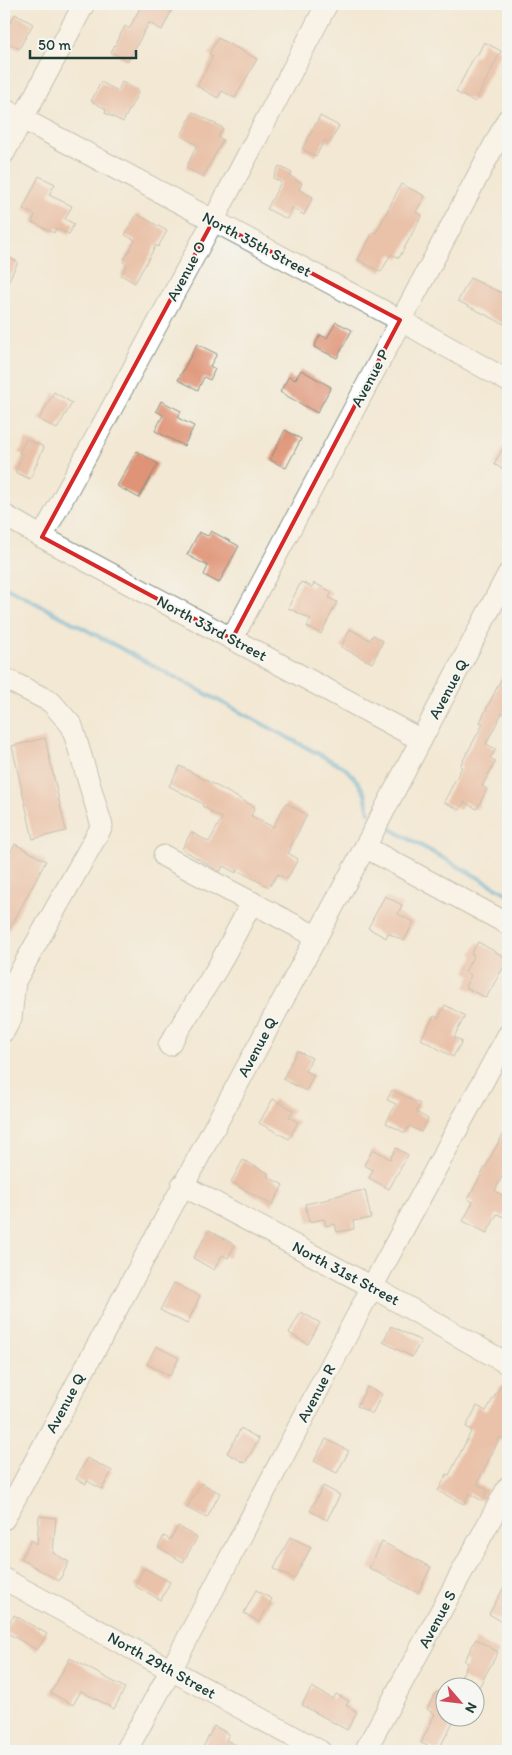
<svg xmlns="http://www.w3.org/2000/svg" width="512" height="1755" viewBox="0 0 512 1755" font-family="Itim,sans-serif">
  <style>
    .lines { fill: none; stroke-linecap: round; stroke-linejoin: round }
    .stream { stroke: #55a8d0; stroke-width: 4.5 }
    .building { fill: #df9477 }
    .minor-casing { stroke: #889284; stroke-width: 23 }
    .minor { stroke: #fff; stroke-width: 21 }
    .marked { fill: none; stroke: #d62828; stroke-width: 4; stroke-linejoin: round }
    .labels { text-anchor: middle; dominant-baseline: central; stroke-width: 4; stroke-linejoin: round; paint-order: stroke }
    .street-label { font-size: 16px; fill: #1f3d34; stroke: #f6f6f2 }
  </style>
  <rect width="100%" height="100%" fill="#f6f6f2"/>
  <filter id="ink" filterUnits="userSpaceOnUse"><feTurbulence type="fractalNoise" baseFrequency=".02" numOctaves="2"/><feDisplacementMap in="SourceGraphic" scale="10" xChannelSelector="R" yChannelSelector="G"/><feConvolveMatrix kernelMatrix="1 2 1 2 8 2 1 2 1" color-interpolation-filters="sRGB"/></filter>
  <filter id="wash" filterUnits="userSpaceOnUse"><feTurbulence type="fractalNoise" baseFrequency=".0096" numOctaves="4" result="noise"/><feDisplacementMap in="SourceGraphic" scale="20" xChannelSelector="R" yChannelSelector="G"/><feGaussianBlur stdDeviation="1.12" result="paint"/><feColorMatrix in="noise" values="0 0 0 0 0 0 0 0 0 0 0 0 0 0 0 0 0 1.4 0 .05"/><feComposite in="paint" operator="in"/></filter>
  <g filter="url(#wash)">
    <rect width="100%" height="100%" fill="#f2e8d3"/>
    <g class="lines">
      <!-- stream -->
      <g class="stream">
        <path d="M4 586 345 768 358 782 365 794 369 812"/>
        <path d="M389 828 508 894"/>
      </g>
    </g>
    <g id="blocks">
      <!-- building -->
      <g class="building">
        <path d="M142 4H175L162 30 149 23 128 61 111 52 125 26 129 29Z"/>
        <path d="M15 14 33 24 19 49 4 40V34Z"/>
        <path d="M218 38 257 59 235 98 222 91 218 98 197 86 213 56 209 54Z"/>
        <path d="M484 42 501 51 475 102 456 92 475 55 477 56Z"/>
        <path d="M101 82 118 91 122 82 139 91 123 122 105 113 106 109 91 101Z"/>
        <path d="M193 112 223 128 218 137 223 140 203 177 186 168 197 145 181 136Z"/>
        <path d="M320 116 339 126 330 143 325 140 316 156 302 149Z"/>
        <path d="M279 166 292 173 290 176 302 183 299 190 313 197 304 215 292 208 287 219 267 209 281 182 273 178Z"/>
        <path d="M39 176 55 184 49 195 72 206 65 219 74 224 69 234 56 228 54 233 32 222 35 215 23 209Z"/>
        <path d="M401 184 425 196 416 212 422 215 399 258 391 254 381 272 358 260 373 232 376 233Z"/>
        <path d="M137 214 167 231 158 247 156 245 135 283 121 275 127 265 123 262 135 240 125 235Z"/>
        <path d="M4 255 18 262 4 290Z"/>
        <path d="M470 278 508 296V314L504 324 458 301Z"/>
        <path d="M336 322 352 330 337 358 314 347 320 335 327 338Z"/>
        <path d="M197 344 217 354 210 366 215 369 210 380 204 377 198 390 178 380Z"/>
        <path d="M301 370 331 387 317 413 280 392 289 376 295 380Z"/>
        <path d="M54 392 72 403 57 429 39 419Z"/>
        <path d="M161 401 181 411 178 418 194 426 184 446 155 431 163 415 156 411Z"/>
        <path d="M285 430 301 439 286 468 270 460Z"/>
        <path d="M26 439 44 447 30 479 15 472 23 455 19 453Z"/>
        <path d="M508 439V472L494 464Z"/>
        <path d="M137 451 158 464 139 498 117 486Z"/>
        <path d="M211 531 239 546 219 583 204 575 208 566 187 555 199 532 208 536Z"/>
        <path d="M301 582 312 587 314 583 332 592 329 598 337 602 321 634 307 627 311 619 288 608Z"/>
        <path d="M350 629 370 640 373 635 383 641 372 663 341 647Z"/>
        <path d="M508 665V716L502 713 486 744 496 749 490 758 496 761 482 786 487 789 477 809 464 802 460 810 444 802 462 767 460 766 483 724 480 722Z"/>
        <path d="M45 738 66 831 33 839 12 746Z"/>
        <path d="M180 766 255 807 251 816 273 827 286 803 307 815 290 848 291 849 288 853 298 859 287 879 278 874 269 887 237 870 236 873 223 866 220 872 182 849 191 832 209 842 222 818 210 812 211 811 202 806 203 804 169 786Z"/>
        <path d="M15 844 46 861 4 939V865Z"/>
        <path d="M385 896 402 905 398 914 414 922 404 941 388 933 386 938 368 928Z"/>
        <path d="M478 942 508 959 486 998 465 987 471 975 465 972 474 955 471 954Z"/>
        <path d="M445 1005 465 1016 454 1037 462 1041 453 1057 421 1039 434 1016 438 1018Z"/>
        <path d="M297 1051 312 1058 305 1071 314 1075 306 1091 283 1079Z"/>
        <path d="M392 1090 420 1104 416 1112 428 1119 421 1132 409 1126 405 1133 386 1123 396 1104 387 1100Z"/>
        <path d="M273 1099 293 1110 289 1117 298 1122 289 1139 259 1123Z"/>
        <path d="M508 1125V1164L495 1191 508 1198V1210L504 1217 497 1214 487 1233 463 1221 473 1202 468 1199Z"/>
        <path d="M396 1148 408 1155 389 1189 369 1178 373 1170 364 1165 373 1149 390 1159Z"/>
        <path d="M243 1160 268 1173 267 1176 283 1185 272 1205 231 1182Z"/>
        <path d="M365 1190 371 1218 353 1221 354 1229 337 1232 335 1224 326 1226 324 1219 309 1222 305 1204 330 1199V1197Z"/>
        <path d="M209 1230 235 1245 228 1258 222 1255 214 1270 193 1258Z"/>
        <path d="M174 1283 200 1296 187 1324 160 1310Z"/>
        <path d="M301 1312 320 1323 308 1344 289 1333Z"/>
        <path d="M391 1326 421 1341 412 1357 383 1342Z"/>
        <path d="M156 1346 179 1358 170 1376 147 1364Z"/>
        <path d="M501 1385 508 1389V1434L505 1440 500 1437 477 1484 488 1490 482 1501 469 1493 464 1504 438 1491 447 1474 449 1475 472 1430 466 1427 477 1406 486 1411Z"/>
        <path d="M367 1387 382 1394 372 1414 357 1406Z"/>
        <path d="M241 1428 259 1439 245 1463 227 1453Z"/>
        <path d="M326 1439 349 1451 337 1473 314 1461Z"/>
        <path d="M87 1458 112 1471 102 1489 87 1481 86 1484 76 1479Z"/>
        <path d="M201 1483 220 1493 207 1518 187 1508Z"/>
        <path d="M323 1486 340 1495 327 1520 310 1511Z"/>
        <path d="M39 1516 56 1518 53 1553 69 1562 59 1581 21 1559 31 1540 37 1544Z"/>
        <path d="M178 1526 197 1538 183 1562 158 1547 164 1536 170 1540Z"/>
        <path d="M290 1537 311 1547 294 1579 274 1569Z"/>
        <path d="M382 1542 431 1567 418 1593 369 1568Z"/>
        <path d="M144 1568 170 1582 161 1600 135 1586Z"/>
        <path d="M508 1580V1625L489 1614Z"/>
        <path d="M256 1590 272 1599 259 1622 244 1613Z"/>
        <path d="M14 1615 47 1634 37 1650 4 1631Z"/>
        <path d="M476 1639 498 1652 479 1687 461 1677 468 1663 464 1661Z"/>
        <path d="M70 1658 125 1688 114 1709 81 1691 73 1705 51 1693Z"/>
        <path d="M312 1687 333 1699 336 1694 349 1701 346 1705 357 1712 347 1730 302 1705Z"/>
        <path d="M436 1692 444 1696V1718H455L438 1751 421 1743 435 1714 427 1709Z"/>
        <path d="M214 1726 229 1734 226 1740 248 1751H201Z"/>
      </g>
    </g>
  </g>
  <g filter="url(#ink)">
    <use href="#blocks" fill-opacity="0" stroke="#889284" stroke-width="1"/>
    <g class="lines">
      <!-- minor casing -->
      <g class="minor-casing">
        <g id="minor">
          <path d="M4 109 400 320 508 381"/>
          <path d="M4 153 84 4"/>
          <path d="M4 515 42 537 421 740"/>
          <path d="M42 537 213 221 327 4"/>
          <path d="M232 639 508 119"/>
          <path d="M4 678 51 702 72 726 102 826 15 981 11 1018 4 1031"/>
          <path d="M365 847 508 924"/>
          <path d="M164 856 317 937"/>
          <path d="M169 1045 218 967 252 902"/>
          <path d="M182 1185 372 1287 508 1364"/>
          <path d="M4 1519 365 847 508 574"/>
          <path d="M4 1579 320 1751"/>
          <path d="M126 1751 171 1670 372 1287 508 1035"/>
          <path d="M365 1751 508 1487"/>
        </g>
      </g>
      <!-- minor -->
      <use href="#minor" class="minor"/>
    </g>
  </g>
  <!-- marked area -->
  <path d="M0 0H512V1755H0ZM213 221 400 320 232 639 42 537Z" fill="#f2e8d3" fill-opacity=".55" fill-rule="evenodd"/>
  <path class="marked" d="M213 221 400 320 232 639 42 537Z"/>
  <g class="labels">
    <!-- street labels -->
    <g class="street-label">
      <text transform="translate(257 244) rotate(28)">North 35th Street</text>
      <text transform="translate(186 271) rotate(-62)">Avenue O</text>
      <text transform="translate(370 378) rotate(-62)">Avenue P</text>
      <text transform="translate(212 628) rotate(28)">North 33rd Street</text>
      <text transform="translate(448 689) rotate(-62)">Avenue Q</text>
      <text transform="translate(257 1047) rotate(-62)">Avenue Q</text>
      <text transform="translate(346 1273) rotate(28)">North 31st Street</text>
      <text transform="translate(316 1393) rotate(-62)">Avenue R</text>
      <text transform="translate(65 1403) rotate(-62)">Avenue Q</text>
      <text transform="translate(437 1619) rotate(-62)">Avenue S</text>
      <text transform="translate(162 1665) rotate(29)">North 29th Street</text>
    </g>
  </g>
  <!-- margin -->
  <rect width="512" height="1755" fill="none" stroke="#f6f6f2" stroke-width="20"/>
  <!-- north arrow -->
  <g transform="translate(460 1702) rotate(118)"><circle r="24" fill="#f6f6f2" stroke="#a0aca6"/>
  <path d="M0-4L9 19L0 12L-9 19Z" fill="#d1495b"/>
  <text y="-8" font-size="14" font-weight="bold" text-anchor="middle" fill="#1f3d34">N</text>
  </g>
  <!-- scale -->
  <path d="M30 50v8h106v-8" fill="none" stroke="#1f3d34" stroke-width="2.5"/>
  <text x="38" y="50" font-size="15" fill="#1f3d34" stroke="#f6f6f2" stroke-width="4" paint-order="stroke">50 m</text>
</svg>
